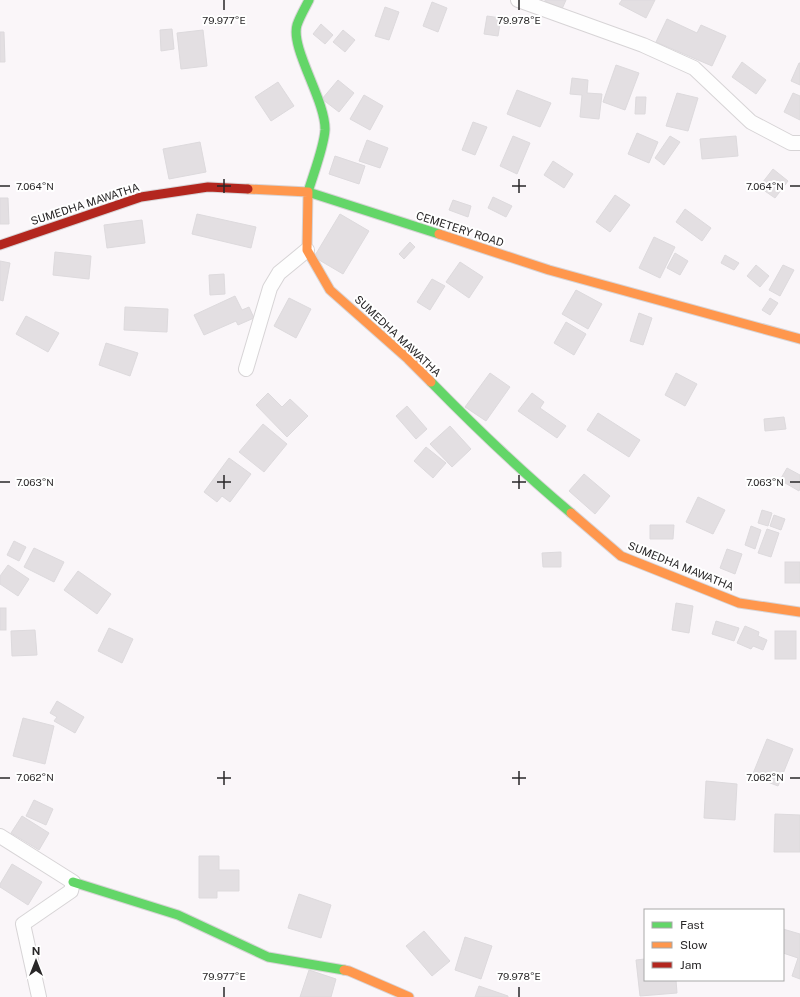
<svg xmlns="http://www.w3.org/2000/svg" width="800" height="997" viewBox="0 0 800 997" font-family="'Public Sans',sans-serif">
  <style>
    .building { fill: #e3dfe2; stroke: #dddadd }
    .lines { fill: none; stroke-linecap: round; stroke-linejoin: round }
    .street-casing { stroke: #d7d4d6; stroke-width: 16 }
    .fast-casing { stroke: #d7d4d6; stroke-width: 11 }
    .slow-casing { stroke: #d7d4d6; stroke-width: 11 }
    .jam-casing { stroke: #d7d4d6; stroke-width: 11 }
    .street { stroke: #fefefe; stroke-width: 14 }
    .fast { stroke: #63d668; stroke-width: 9 }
    .slow { stroke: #ff974d; stroke-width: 9 }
    .jam { stroke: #b3261e; stroke-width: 9 }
    .ticks { fill: none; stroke: #292728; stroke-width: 1.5 }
    .labels { text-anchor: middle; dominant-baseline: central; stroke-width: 4; stroke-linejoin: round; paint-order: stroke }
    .street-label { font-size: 11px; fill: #292728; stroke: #fff }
    .ticks-label { font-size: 10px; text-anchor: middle; fill: #292728; stroke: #fff; stroke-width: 4; stroke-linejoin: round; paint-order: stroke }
  </style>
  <rect width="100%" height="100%" fill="#faf6f9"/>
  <!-- building -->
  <g class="building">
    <path d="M545 0H566L562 9 545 1Z"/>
    <path d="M622 0H655L646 18 619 4Z"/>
    <path d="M432 2 447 8 438 32 423 26Z"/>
    <path d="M385 7 399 12 389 40 375 36Z"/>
    <path d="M487 16 501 18 498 36 484 34Z"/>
    <path d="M667 19 697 33 701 25 726 36 712 66 656 42Z"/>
    <path d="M321 24 333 35 325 44 313 34Z"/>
    <path d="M172 29 174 49 161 51 160 30Z"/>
    <path d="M203 30 207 66 181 69 177 33Z"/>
    <path d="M343 30 355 40 345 52 333 42Z"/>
    <path d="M0 32H4L5 62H0Z"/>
    <path d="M742 62 766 80 756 94 732 77Z"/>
    <path d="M799 63H800V85L791 81Z"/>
    <path d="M616 65 639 73 625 110 603 102Z"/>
    <path d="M572 78 588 80 587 93 602 94 599 119 580 117 582 95 570 94Z"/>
    <path d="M338 80 354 93 339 112 322 99Z"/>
    <path d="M278 82 294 106 271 121 255 97Z"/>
    <path d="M517 90 551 103 540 127 507 114Z"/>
    <path d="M677 93 698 98 688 131 666 126Z"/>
    <path d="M793 93 800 96V120L784 112Z"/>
    <path d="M364 95 383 106 370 130 350 119Z"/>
    <path d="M636 97H646L645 114H635Z"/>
    <path d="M473 122 487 127 475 155 462 150Z"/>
    <path d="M637 133 658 142 649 163 628 154Z"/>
    <path d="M513 136 530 143 517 174 500 166Z"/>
    <path d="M670 136 680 142 664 165 655 158Z"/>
    <path d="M736 136 738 156 702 159 700 139Z"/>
    <path d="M367 140 388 148 380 168 359 161Z"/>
    <path d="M200 142 206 172 169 179 163 149Z"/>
    <path d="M335 156 365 166 359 184 329 174Z"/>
    <path d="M553 161 573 174 564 188 544 175Z"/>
    <path d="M773 169 788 181 775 198 759 187Z"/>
    <path d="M615 195 630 205 610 232 596 222Z"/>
    <path d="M493 197 512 206 506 217 488 208Z"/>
    <path d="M0 198H8L9 224H0Z"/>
    <path d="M453 200 471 206 468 217 449 210Z"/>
    <path d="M685 209 711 228 702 241 676 222Z"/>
    <path d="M197 214 256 227 251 248 192 234Z"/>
    <path d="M340 214 369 231 343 274 314 257Z"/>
    <path d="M142 220 145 243 107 248 104 225Z"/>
    <path d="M654 237 675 247 660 278 639 268Z"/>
    <path d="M410 242 415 247 404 259 399 254Z"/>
    <path d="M55 252 91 256 89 279 53 275Z"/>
    <path d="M675 253 688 261 680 275 667 268Z"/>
    <path d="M725 255 739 263 734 270 721 263Z"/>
    <path d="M0 261 10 263 3 301 0 300Z"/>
    <path d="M460 262 483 277 469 298 446 282Z"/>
    <path d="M756 265 769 276 760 287 747 276Z"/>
    <path d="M783 265 794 270 780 296 769 290Z"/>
    <path d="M224 274 225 294 210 295 209 275Z"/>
    <path d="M432 279 445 286 430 310 417 302Z"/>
    <path d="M576 290 602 304 588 329 562 314Z"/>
    <path d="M235 296 242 310 249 307 254 318 238 325 236 321 204 335 194 315Z"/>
    <path d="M289 298 311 309 296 338 274 326Z"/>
    <path d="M770 298 778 303 770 315 762 310Z"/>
    <path d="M125 307 168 309 167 332 124 330Z"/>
    <path d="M639 313 652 318 643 345 630 341Z"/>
    <path d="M26 316 59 333 48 352 16 334Z"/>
    <path d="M566 322 586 334 574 355 554 343Z"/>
    <path d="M106 343 138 353 130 376 99 365Z"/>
    <path d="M490 373 510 387 486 421 465 407Z"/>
    <path d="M676 373 697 384 685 406 665 395Z"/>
    <path d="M268 393 282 407 290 399 308 416 287 437 256 405Z"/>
    <path d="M532 393 544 402 540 408 566 426 557 438 518 411Z"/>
    <path d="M407 406 427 429 416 439 396 416Z"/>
    <path d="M598 413 640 440 629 457 587 430Z"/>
    <path d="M784 417 786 429 765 431 764 419Z"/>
    <path d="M263 424 287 444 264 472 239 452Z"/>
    <path d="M450 426 471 449 452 467 430 444Z"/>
    <path d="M426 447 446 463 433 478 414 461Z"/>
    <path d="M229 458 251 474 230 502 222 496 217 502 204 492Z"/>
    <path d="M787 468 800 475V488L799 491 780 480Z"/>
    <path d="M584 474 610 496 595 514 569 491Z"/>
    <path d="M698 497 725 510 713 534 686 522Z"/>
    <path d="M762 510 772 513 768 526 758 523Z"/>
    <path d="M774 515 785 519 781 530 770 526Z"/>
    <path d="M650 525H674L673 539H650Z"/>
    <path d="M751 526 761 530 755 549 745 545Z"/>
    <path d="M767 529 779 533 771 557 758 553Z"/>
    <path d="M14 541 26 547 19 561 7 555Z"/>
    <path d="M34 548 64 562 54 582 24 567Z"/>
    <path d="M727 549 742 554 735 574 720 568Z"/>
    <path d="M561 552V567H543L542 553Z"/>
    <rect x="785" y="562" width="15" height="21"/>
    <path d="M8 565 29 579 18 596 0 584V576Z"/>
    <path d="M78 571 111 594 97 614 64 590Z"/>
    <path d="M676 603 693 606 689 633 672 630Z"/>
    <rect x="0" y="608" width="6" height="22"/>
    <path d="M716 621 739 628 734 641 712 634Z"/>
    <path d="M745 626 759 632 758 636 767 640 763 650 753 646 751 649 737 643Z"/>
    <path d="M109 628 133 639 122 663 98 651Z"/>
    <path d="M35 630 37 655 12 656 11 631Z"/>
    <rect x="775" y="631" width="21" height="28"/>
    <path d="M57 701 84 717 75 733 54 721 57 717 50 713Z"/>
    <path d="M23 718 54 726 45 764 13 756Z"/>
    <path d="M767 739 793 749 778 786 752 776Z"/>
    <path d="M706 781 737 784 735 820 704 818Z"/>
    <path d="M34 800 53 809 46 825 26 816Z"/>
    <path d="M775 814 800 815V852H774Z"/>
    <path d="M22 816 49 833 39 850 11 833Z"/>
    <path d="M199 856H219V870H239V891H217V898H199Z"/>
    <path d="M12 864 42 882 28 905 0 887V884Z"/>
    <path d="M299 894 331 905 321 938 288 928Z"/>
    <path d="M783 929 800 934V979L792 976 798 958 783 953Z"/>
    <path d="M424 931 450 961 432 976 406 946Z"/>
    <path d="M465 937 492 946 481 979 455 970Z"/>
    <path d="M645 959V980H676L677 993 640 996 636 960Z"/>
    <path d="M309 970 336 979 331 997H300Z"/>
    <path d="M479 986 508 996V997H475Z"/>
  </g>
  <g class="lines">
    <!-- street casing -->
    <g class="street-casing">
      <g id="street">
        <path d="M518 0 643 45 694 68 751 122 791 143H800"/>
        <path d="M246 369 270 288 279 273 307 250"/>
        <path d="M0 836 73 882 71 891 23 924 39 997"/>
      </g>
    </g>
    <!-- fast casing -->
    <g class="fast-casing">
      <g id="fast">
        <path d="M309 0C305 8 300 16 297 25 290 48 326 101 325 130 324 147 313 175 308 192L439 234"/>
        <path d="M431 382C476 428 522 472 571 513"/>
        <path d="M73 882 178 915 268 957 344 970"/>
      </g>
    </g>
    <!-- slow casing -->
    <g class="slow-casing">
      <g id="slow">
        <path d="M248 189 308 192 307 250 330 290 408 359 431 382"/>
        <path d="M439 234 549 270 800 339"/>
        <path d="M571 513 621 556 739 603 800 612"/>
        <path d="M344 970 349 971 409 997"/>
      </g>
    </g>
    <!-- jam casing -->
    <g class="jam-casing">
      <path id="jam" d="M0 245 141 197 208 187 248 189"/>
    </g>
    <!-- street -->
    <use href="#street" class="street"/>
    <!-- fast -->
    <use href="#fast" class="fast"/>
    <!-- slow -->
    <use href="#slow" class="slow"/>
    <!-- jam -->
    <use href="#jam" class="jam"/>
  </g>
  <!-- ticks -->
  <path class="ticks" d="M224 0V10M519 0V10M224 179V193M519 179V193M0 186H10M217 186H231M512 186H526M790 186H800M224 475V489M519 475V489M0 482H10M217 482H231M512 482H526M790 482H800M224 771V785M519 771V785M0 778H10M217 778H231M512 778H526M790 778H800M224 987V997M519 987V997"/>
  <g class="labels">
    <!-- street labels -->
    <g class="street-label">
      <text transform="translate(85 204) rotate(-18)">SUMEDHA MAWATHA</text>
      <text transform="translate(460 229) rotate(18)">CEMETERY ROAD</text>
      <text transform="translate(398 336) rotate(43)">SUMEDHA MAWATHA</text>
      <text transform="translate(681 566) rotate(22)">SUMEDHA MAWATHA</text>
    </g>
  </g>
  <g class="ticks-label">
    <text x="224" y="24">79.977°E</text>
    <text x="519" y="24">79.978°E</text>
    <text x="35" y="190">7.064°N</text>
    <text x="765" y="190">7.064°N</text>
    <text x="35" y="486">7.063°N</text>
    <text x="765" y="486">7.063°N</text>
    <text x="35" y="781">7.062°N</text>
    <text x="765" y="781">7.062°N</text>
    <text x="224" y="980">79.977°E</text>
    <text x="519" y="980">79.978°E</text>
  </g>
  <!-- legend -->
  <rect x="644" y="909" width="140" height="72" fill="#ffffff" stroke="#a9a9a9"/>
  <rect x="652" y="922" width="20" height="6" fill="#63d668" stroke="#a9a9a9"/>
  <text x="680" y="929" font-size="12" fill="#292728">Fast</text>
  <rect x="652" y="942" width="20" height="6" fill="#ff974d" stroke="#a9a9a9"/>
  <text x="680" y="949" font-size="12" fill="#292728">Slow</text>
  <rect x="652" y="962" width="20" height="6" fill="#b3261e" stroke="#a9a9a9"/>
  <text x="680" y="969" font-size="12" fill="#292728">Jam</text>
  <!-- north arrow -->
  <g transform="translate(36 961)" stroke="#ffffff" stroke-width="3" paint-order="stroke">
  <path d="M0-3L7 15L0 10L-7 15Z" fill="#292728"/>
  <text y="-6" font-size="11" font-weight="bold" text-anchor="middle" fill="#292728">N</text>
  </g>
</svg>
